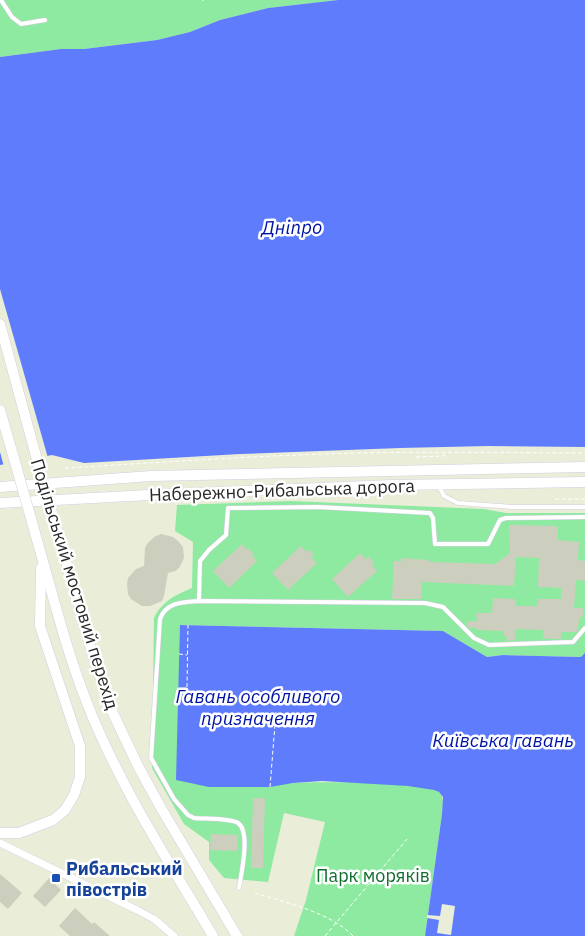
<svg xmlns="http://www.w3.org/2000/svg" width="585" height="936" viewBox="0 0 585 936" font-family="'IBM Plex Sans',sans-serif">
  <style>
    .green { fill: #8deaa0 }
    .water { fill: #5e7cfc }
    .pier { fill: #eaedd8 }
    .building { fill: #cccfbe }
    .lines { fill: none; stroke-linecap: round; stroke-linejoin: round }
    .service-casing { stroke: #d5cde3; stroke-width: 5 }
    .minor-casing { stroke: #d5cde3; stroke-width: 8 }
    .secondary-casing { stroke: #d5cde3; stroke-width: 11 }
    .path { stroke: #fff; stroke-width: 1; stroke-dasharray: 4 2.5; stroke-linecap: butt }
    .service { stroke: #fff; stroke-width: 4 }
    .minor { stroke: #fff; stroke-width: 7 }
    .secondary { stroke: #fff; stroke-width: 10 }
    .secondary-bridge-casing { stroke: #d5cde3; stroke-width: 11; stroke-linecap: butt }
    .secondary-bridge { stroke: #fff; stroke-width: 10 }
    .transit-dot { fill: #1a4fb4; stroke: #fff; stroke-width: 2 }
    .labels { text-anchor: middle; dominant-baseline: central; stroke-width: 5; stroke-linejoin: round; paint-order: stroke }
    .street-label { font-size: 18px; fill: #282828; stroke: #fff }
    .transit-label { font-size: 18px; font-weight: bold; fill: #164399; stroke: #fff; text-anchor: start }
    .park-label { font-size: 18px; fill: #116c30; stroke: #fff }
    .water-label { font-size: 19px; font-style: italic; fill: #0013a4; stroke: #fff }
  </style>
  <rect width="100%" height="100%" fill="#eaedd8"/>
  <!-- green -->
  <g class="green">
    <path d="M0 0H338L268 8 220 20 190 32 157 40 84 49H61L0 57Z"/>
    <path d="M291 501 484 509 506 513H585V653L582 657 503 655 487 657 443 631 180 625 282 784C304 781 425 781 439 792 445 797 442 808 442 814L425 936H294L306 900 325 822 284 813 268 882 224 878 209 860V842L184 824 152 768 154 618C162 601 176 595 192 588L193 542 175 531 177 505Z"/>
  </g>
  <!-- water -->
  <g class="water">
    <path d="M338 0H585V447L488 446 400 448 240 454 84 463 52 455 0 465V57L61 49H84L157 40 190 32 220 20 268 8Z"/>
    <path d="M180 625 443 631 487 657 503 655 581 657 585 653V936H425L442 814 443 797 439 792 434 790 408 786 322 781 293 783 270 787H209L176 780Z"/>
  </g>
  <!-- pier -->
  <g class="pier">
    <path d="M0 289 48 458 4 467 0 452Z"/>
    <path d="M442 904 455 906 451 935 437 933 439 920 427 918V915L440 916Z"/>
  </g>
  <!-- building -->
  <g class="building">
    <path d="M509 525 558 526V540L579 542 578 560 585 561V581L576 580 574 608H583V617H580L577 632H561V639H552L543 638 544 630 516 629 515 640 506 641 507 636H503L504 631 477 630V628H470L467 626V621H477L476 613H492L493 598 515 599 516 606H538V599H561V588L538 587 539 558 516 557 514 586 422 582 421 599H392L394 561H401V558L429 560V562L495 564 510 553Z"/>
    <path d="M161 534 173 537 179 542 183 547 184 558 179 568 175 571 168 573 164 596 162 601 150 606H142L131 599 128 594 127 584 128 578 136 569 144 566 145 548 147 544 154 537Z"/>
    <path d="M242 544 247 550 248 548 254 554 252 556 257 561 229 588 213 571Z"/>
    <path d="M301 546 306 552 309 549 314 555 311 558 317 563 288 590 272 573Z"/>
    <path d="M360 553 366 559 369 557 374 563 372 565 377 571 348 597 332 579Z"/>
    <path d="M253 798H265L263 868H251Z"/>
    <path d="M211 834 238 835 237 851 210 850Z"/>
    <path d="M0 874 22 893 8 909 0 902Z"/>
    <path d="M49 878 61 890 45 907 33 896Z"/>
    <path d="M75 908 92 924 94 922 110 936H70L59 926Z"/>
  </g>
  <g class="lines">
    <!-- service casing -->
    <g class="service-casing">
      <g id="service">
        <path d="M1 0 12 17 21 24 45 20"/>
        <path d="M439 486 444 496 458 503 513 507H585"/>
        <path d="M199 601 200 561 209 550 226 535 228 508 318 507 430 513 433 518 435 544H488L500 520 506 518 585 517"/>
        <path d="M239 888C241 875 251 831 238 823 230 818 205 819 194 818L188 815 174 799 151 758 160 619C166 602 183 602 199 601L425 603 443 607 474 638 489 645 573 642 585 628"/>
      </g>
    </g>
    <!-- minor casing -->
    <g class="minor-casing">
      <path id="minor" d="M0 843 137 910 154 919 174 936"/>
    </g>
    <!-- secondary casing -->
    <g class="secondary-casing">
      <g id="secondary">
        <path d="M0 324 39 467"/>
        <path d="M0 410 17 469"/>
        <path d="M0 487 151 476 585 467"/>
        <path d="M0 503 149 495 391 485 585 482"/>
        <path d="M41 554C55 604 68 655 87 703 119 785 168 860 213 936"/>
        <path d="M0 833H19L53 820 65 810 74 795 80 777V746L40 626 41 568"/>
      </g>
    </g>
    <!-- path -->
    <g class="path">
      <path d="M203 0V1"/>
      <path d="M416 457 444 456V452"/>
      <path d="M65 468C151 463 237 457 323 454 410 451 498 453 585 453"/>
      <path d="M555 499H585"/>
      <path d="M179 654 187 655"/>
      <path d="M187 687 188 625"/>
      <path d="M270 787 276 712"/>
      <path d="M255 893C286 903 330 912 353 936"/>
      <path d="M325 936 407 839"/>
    </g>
    <!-- service -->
    <use href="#service" class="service"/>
    <!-- minor -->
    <use href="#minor" class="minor"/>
    <!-- secondary -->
    <use href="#secondary" class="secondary"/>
    <!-- secondary-bridge casing -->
    <g class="secondary-bridge-casing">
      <g id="secondary-bridge">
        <path d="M39 467 93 656 111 709 138 766 161 808 237 936"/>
        <path d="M17 469 41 554"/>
      </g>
    </g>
    <!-- secondary-bridge -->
    <use href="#secondary-bridge" class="secondary-bridge"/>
  </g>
  <!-- markers -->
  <rect class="transit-dot" x="51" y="873" width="10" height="10" rx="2.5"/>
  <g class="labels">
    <!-- street labels -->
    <g class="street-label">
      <text transform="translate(282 490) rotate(-2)">Набережно-Рибальська дорога</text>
      <text transform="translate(75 584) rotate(73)">Подільський мостовий перехід</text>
    </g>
    <!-- transit labels -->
    <g class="transit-label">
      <text x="66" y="868">Рибальський<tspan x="66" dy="21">півострів</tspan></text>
    </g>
    <!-- park labels -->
    <g class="park-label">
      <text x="373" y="875">Парк моряків</text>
    </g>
    <!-- water labels -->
    <g class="water-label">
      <text transform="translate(292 227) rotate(-1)">Дніпро</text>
      <text x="258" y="696">Гавань особливого<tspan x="258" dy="22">призначення</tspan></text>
      <text x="503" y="740">Київська гавань</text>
    </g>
  </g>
</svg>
